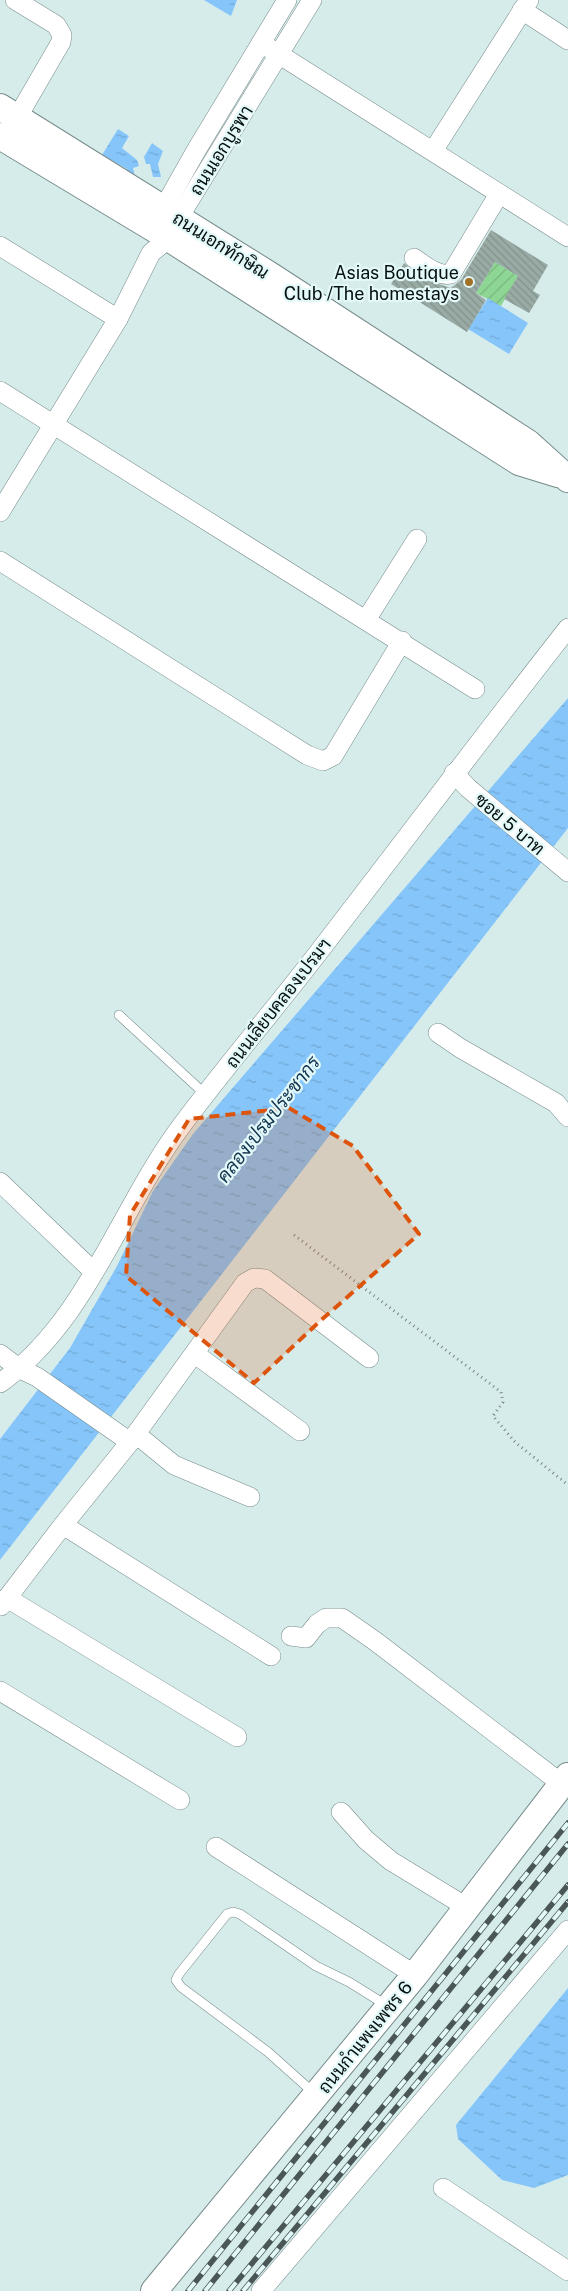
<svg xmlns="http://www.w3.org/2000/svg" width="568" height="2291" viewBox="0 0 568 2291" font-family="'Public Sans',Sarabun,sans-serif">
  <style>
    .garden { fill: url(#garden-furrows) }
    .water { fill: url(#water-ripples) }
    .building { fill: url(#building-back-hatch) }
    .lines { fill: none; stroke-linecap: round; stroke-linejoin: round }
    .lane-casing { stroke: #778b8b; stroke-width: 10 }
    .street-casing { stroke: #778b8b; stroke-width: 20 }
    .secondary-casing { stroke: #778b8b; stroke-width: 28 }
    .path { stroke: #778686; stroke-width: 3; stroke-dasharray: 1 4; stroke-linecap: butt }
    .lane { stroke: #fff; stroke-width: 9 }
    .street { stroke: #fff; stroke-width: 19 }
    .secondary { stroke: #fff; stroke-width: 26 }
    .rail-casing { stroke: #4b5757; stroke-width: 5.5 }
    .rail { stroke: #e3f9f9; stroke-width: 4; stroke-dasharray: 11; stroke-linecap: butt }
    .marked { fill: #dd550c; fill-opacity: 0.2; stroke: #dd550c; stroke-width: 4; stroke-dasharray: 10 6; stroke-linejoin: round }
    .poi-dot { fill: #a27026; stroke: #e3f9f9; stroke-width: 2 }
    .labels { text-anchor: middle; dominant-baseline: central; stroke-width: 4.5; stroke-linejoin: round; paint-order: stroke }
    .street-label { font-size: 18px; fill: #070f0f; stroke: #e3f9f9 }
    .poi-label { font-size: 18px; fill: #070f0f; stroke: #e3f9f9; text-anchor: end }
    .water-label { font-size: 19px; font-style: italic; fill: #133550; stroke: #e3f9f9 }
  </style>
  <defs>
    <pattern id="garden-furrows" width="10" height="10" patternUnits="userSpaceOnUse" patternTransform="scale(1.25)"><rect width="10" height="10" fill="#8ed694"/><path d="M-1 1l2-2M0 10L10 0M9 11l2-2" fill="none" stroke="#79b67e"/></pattern>
    <pattern id="water-ripples" width="26" height="14" patternUnits="userSpaceOnUse" patternTransform="scale(1.25)"><rect width="26" height="14" fill="#85c5fa"/><path d="M2 4q2-2 4 0t4 0M15 11q2-2 4 0t4 0" fill="none" stroke="#71a8d5"/></pattern>
    <pattern id="building-back-hatch" width="6" height="6" patternUnits="userSpaceOnUse" patternTransform="scale(1.25)"><rect width="6" height="6" fill="#99aba4"/><path d="M-1 5l2 2M0 0l6 6M5-1l2 2" fill="none" stroke="#82928c"/></pattern>
  </defs>
  <rect width="100%" height="100%" fill="#d6eceb"/>
  <!-- garden -->
  <path class="garden" d="M495 262 518 276 501 306 476 293Z"/>
  <!-- water -->
  <g class="water">
    <path d="M204 0H237L231 16Z"/>
    <path d="M118 129 129 136 122 148 137 160 139 166 133 168 136 180H130L127 169 102 155Z"/>
    <path d="M152 143 163 151 158 164 161 177H153L150 164H146L144 157Z"/>
    <path d="M488 298 528 323 509 354 468 329Z"/>
    <path d="M568 698V828L0 1560V1439L70 1348 117 1266 153 1191 193 1134Z"/>
    <path d="M568 1988V2175L534 2188 502 2180 458 2139 456 2125Z"/>
  </g>
  <!-- building -->
  <path class="building" d="M491 230 548 265 533 291 540 295 529 313 504 299 518 276 495 262 476 293 486 300 467 332 391 284 404 263 426 280 451 288 461 280Z"/>
  <g class="lines">
    <!-- lane casing -->
    <g class="lane-casing">
      <g id="lane">
        <path d="M119 1015 206 1095"/>
        <path d="M315 2094 268 2052 181 1987 176 1980 179 1974 227 1914 233 1912 240 1914 316 1966 349 1982 386 2005"/>
      </g>
    </g>
    <!-- street casing -->
    <g class="street-casing">
      <g id="street">
        <path d="M15 0 56 25 62 35 61 42 17 118"/>
        <path d="M522 10 568 40"/>
        <path d="M261 43 568 237"/>
        <path d="M433 151 529 0"/>
        <path d="M158 218 197 149 287 0"/>
        <path d="M0 246 118 319"/>
        <path d="M414 258C424 265 438 277 451 274L499 194"/>
        <path d="M0 391 475 689"/>
        <path d="M0 512 118 319 151 253 169 238 178 219 312 0"/>
        <path d="M0 561 307 755 323 761 333 756 402 641"/>
        <path d="M366 620 417 539"/>
        <path d="M454 773 468 788 568 872"/>
        <path d="M438 1033 460 1048 556 1103 568 1117"/>
        <path d="M0 1182 94 1272"/>
        <path d="M0 1354 20 1369 37 1377 130 1442 245 1283 254 1278 265 1279 369 1358"/>
        <path d="M195 1354 300 1431"/>
        <path d="M0 1383C88 1320 119 1209 182 1125 226 1066 274 1010 318 953 402 844 484 735 568 628"/>
        <path d="M136 1434 174 1465 250 1497"/>
        <path d="M63 1525 271 1656"/>
        <path d="M7 1598 237 1737"/>
        <path d="M1 1606 63 1525 130 1442"/>
        <path d="M291 1636 306 1638 317 1624 326 1618H342L375 1641 562 1784"/>
        <path d="M0 1691 180 1800"/>
        <path d="M341 1812 366 1840 391 1861 468 1908"/>
        <path d="M216 1847 415 1975"/>
        <path d="M443 2188 568 2271"/>
        <path d="M261 2291 568 1930"/>
      </g>
    </g>
    <!-- secondary casing -->
    <g class="secondary-casing">
      <g id="secondary">
        <path d="M0 107 268 274 528 443 568 479"/>
        <path d="M0 136 153 228 519 462 558 474"/>
        <path d="M154 2291 415 1975 568 1776"/>
      </g>
    </g>
    <!-- path -->
    <path class="path" d="M294 1235 501 1392 503 1402 493 1416 515 1442 568 1485"/>
    <!-- lane -->
    <use href="#lane" class="lane"/>
    <!-- street -->
    <use href="#street" class="street"/>
    <!-- secondary -->
    <use href="#secondary" class="secondary"/>
    <!-- rail casing -->
    <g class="rail-casing">
      <g id="rail">
        <path d="M188 2291 568 1823"/>
        <path d="M205 2291 568 1844"/>
        <path d="M229 2291 568 1885"/>
        <path d="M243 2291 568 1902"/>
      </g>
    </g>
    <!-- rail -->
    <use href="#rail" class="rail"/>
  </g>
  <!-- marked area -->
  <path class="marked" d="M289 1108 353 1146 419 1234 319 1322 254 1383 126 1276 130 1215 189 1119Z"/>
  <!-- markers -->
  <circle class="poi-dot" cx="469" cy="282" r="5"/>
  <g class="labels">
    <!-- street labels -->
    <g class="street-label">
      <text transform="translate(221 150) rotate(-58)">ถนนเอกบูรพา</text>
      <text transform="translate(221 245) rotate(32)">ถนนเอกทักษิณ</text>
      <text transform="translate(510 824) rotate(40)">ซอย 5 บาท</text>
      <text transform="translate(278 1003) rotate(-52)">ถนนเลียบคลองเปรมฯ</text>
      <text transform="translate(365 2037) rotate(-51)">ถนนกำแพงเพชร 6</text>
    </g>
    <!-- poi labels -->
    <g class="poi-label">
      <text x="459" y="272">Asias Boutique<tspan x="459" dy="21">Club /The homestays</tspan></text>
    </g>
    <!-- water labels -->
    <g class="water-label">
      <text transform="translate(268 1119) rotate(-52)">คลองเปรมประชากร</text>
    </g>
  </g>
</svg>
